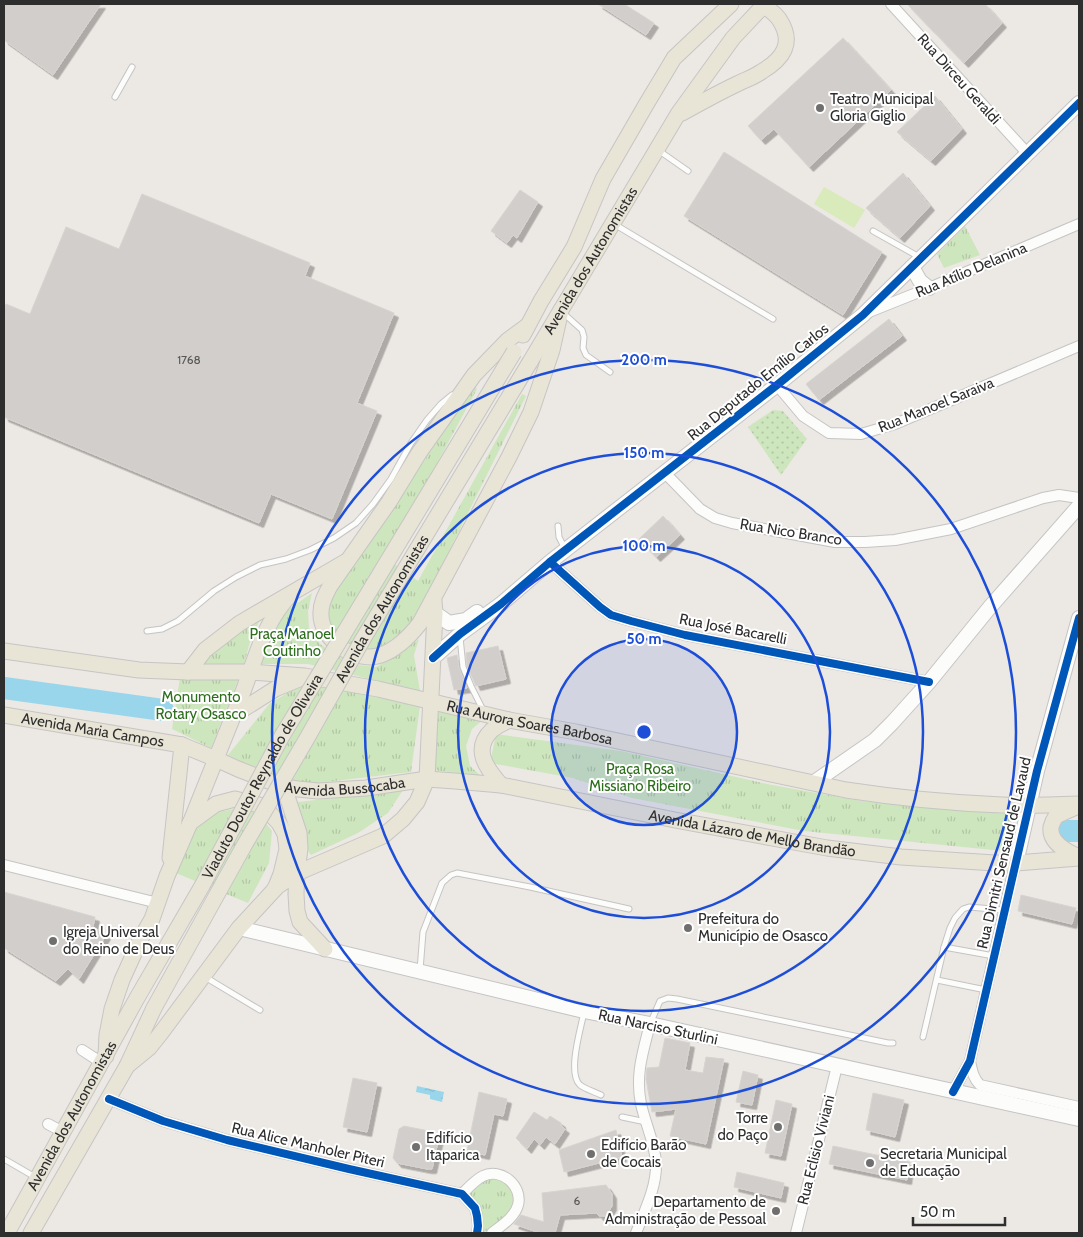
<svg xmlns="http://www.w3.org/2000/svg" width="1083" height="1237" viewBox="0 0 1083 1237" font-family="Cabin,sans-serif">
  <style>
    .grass { fill: url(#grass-dots) }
    .park { fill: url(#park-tufts) }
    .pitch { fill: #d9eabb }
    .water { fill: url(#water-ripples) }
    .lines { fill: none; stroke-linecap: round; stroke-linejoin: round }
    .river { stroke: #99d6ec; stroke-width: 22 }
    .building { fill: #d1cecb; stroke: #d7d4d0; filter: url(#shadow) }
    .lane-casing { stroke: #c5c4c5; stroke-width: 7 }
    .street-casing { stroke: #c5c4c5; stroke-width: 12 }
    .secondary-casing { stroke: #c5c4c5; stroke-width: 16 }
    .primary-casing { stroke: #c6c5c4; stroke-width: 17 }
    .lane { stroke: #fcfcfb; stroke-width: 5 }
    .street { stroke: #fcfcfb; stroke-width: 10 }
    .secondary { stroke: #fcfcfb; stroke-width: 14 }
    .primary { stroke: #e8e4d6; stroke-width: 15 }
    .primary-bridge-casing { stroke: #c6c5c4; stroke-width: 17; stroke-linecap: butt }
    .primary-bridge { stroke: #e8e4d6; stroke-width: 15 }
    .cycleway-casing { stroke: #fff; stroke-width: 11 }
    .cycleway { stroke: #0057b8; stroke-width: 8 }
    .ring { fill: none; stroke: #1d4ed8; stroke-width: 2.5 }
    .poi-dot { fill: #706f6e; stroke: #fff; stroke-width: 2 }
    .labels { text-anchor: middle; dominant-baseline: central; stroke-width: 4; stroke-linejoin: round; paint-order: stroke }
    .number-label { font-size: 12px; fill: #585857 }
    .street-label { font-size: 15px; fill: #2e2e2e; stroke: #fff }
    .poi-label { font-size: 15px; fill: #2e2e2e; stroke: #fff; text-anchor: start }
    .park-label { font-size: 15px; fill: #2c6e1b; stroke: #fff }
    .centre { fill: #1d4ed8; stroke: #fff; stroke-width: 2.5 }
    .ring-label { font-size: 15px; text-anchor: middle; font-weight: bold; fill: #1d4ed8; stroke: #fff; stroke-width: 4; stroke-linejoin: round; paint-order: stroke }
  </style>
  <defs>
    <pattern id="grass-dots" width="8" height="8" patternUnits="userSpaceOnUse" patternTransform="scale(1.25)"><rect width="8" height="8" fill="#cee6be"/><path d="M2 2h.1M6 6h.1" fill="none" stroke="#b1c6a4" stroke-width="1.8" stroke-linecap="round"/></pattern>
    <pattern id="park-tufts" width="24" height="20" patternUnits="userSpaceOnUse" patternTransform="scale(1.25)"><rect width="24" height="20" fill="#cee6be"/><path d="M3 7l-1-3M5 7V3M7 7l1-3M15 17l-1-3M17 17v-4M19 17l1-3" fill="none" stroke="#b1c6a4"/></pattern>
    <pattern id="water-ripples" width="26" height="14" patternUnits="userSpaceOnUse" patternTransform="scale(1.25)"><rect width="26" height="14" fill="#99d6ec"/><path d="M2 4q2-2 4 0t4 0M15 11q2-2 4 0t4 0" fill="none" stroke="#84b8cb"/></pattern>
    <filter id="shadow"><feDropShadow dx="4.5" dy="4.5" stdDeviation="0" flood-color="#0004"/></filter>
  </defs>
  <rect width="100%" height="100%" fill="#ece8e4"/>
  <!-- grass -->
  <path class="grass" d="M773 410 783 411 807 439 781 475 748 427Z"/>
  <!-- park -->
  <g class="park">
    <path d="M965 226 980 255 944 268 937 254Z"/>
    <path d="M474 386 477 389 386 558 418 581 522 394 526 396 416 618 404 631 376 650 354 649 333 634 324 609 329 591 355 565Z"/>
    <path d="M312 593 308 611 309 628 320 644 350 664 376 667 419 639 414 655 420 691 308 664H260L280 615Z"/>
    <path d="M263 614 251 638 244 664 202 665 206 655Z"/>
    <path d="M180 678 238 680 211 748 172 729Z"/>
    <path d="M305 683 420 706 411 772 317 783 280 781 228 755 270 703Z"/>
    <path d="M433 706 484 719 472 729 466 746 470 766 481 776 433 770Z"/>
    <path d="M496 734 621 751 772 785 861 801 1007 814 1015 828 1014 841 1003 851 804 831 632 798 573 778 490 763Z"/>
    <path d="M403 790 388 813 358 833 311 855 304 846 299 820 298 802Z"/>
    <path d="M234 809 258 813 272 831 269 863 248 903 176 873 195 826 218 812Z"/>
    <path d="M486 1179H499L510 1184 516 1204 510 1213 483 1233H482L484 1220 476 1201 467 1192Z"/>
  </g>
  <!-- pitch -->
  <path class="pitch" d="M824 187 865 210 854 228 814 204Z"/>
  <!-- water -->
  <path class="water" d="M417 1086 444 1092 442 1102 430 1099V1095L416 1092Z"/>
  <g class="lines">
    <!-- river -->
    <g class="river">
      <path d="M4 688 163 710"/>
      <path d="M1068 831H1079"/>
    </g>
  </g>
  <!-- building -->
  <g class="building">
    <path d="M4 4H101L53 75 4 40Z"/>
    <path d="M598 4H624L654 23 646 35Z"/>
    <path d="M907 4H985L1002 23 964 63Z"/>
    <path d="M843 38 891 90 809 167 774 129 761 140 748 126Z"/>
    <path d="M935 96 962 129 931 161 897 132Z"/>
    <path d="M724 152 882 252 843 315 684 216Z"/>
    <path d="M903 173 930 206 900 238 866 208Z"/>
    <path d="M520 190 538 202 517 238 513 235 507 243 491 231Z"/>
    <path d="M142 194 310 263 305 276 394 313 357 403 377 411 332 519 271 494 259 523 4 417V310L6 304 30 314 66 227 119 249Z"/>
    <path d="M889 319 902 336 819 400 806 384Z"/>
    <path d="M663 516 680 535 656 557 639 539Z"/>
    <path d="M498 646 506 679 476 686 467 666 466 653Z"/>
    <path d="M457 655 459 668 467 688 454 690 447 658Z"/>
    <path d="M4 892 95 917 93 927 106 935 79 979 68 969 56 981 4 948Z"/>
    <path d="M1021 895 1076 908 1072 924 1018 911Z"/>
    <path d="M665 1038 690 1043 685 1070 703 1073 706 1057 724 1059 706 1144 670 1136 676 1109 652 1112 646 1079 647 1068 659 1067Z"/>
    <path d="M743 1071 758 1075 752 1105 736 1102Z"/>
    <path d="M353 1078 377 1083 367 1132 343 1127Z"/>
    <path d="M479 1092 507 1099 503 1116 494 1114 485 1155 467 1151Z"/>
    <path d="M873 1093 904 1100 895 1137 866 1130Z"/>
    <path d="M776 1100 792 1104 781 1156 765 1153Z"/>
    <path d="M534 1112 547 1120 550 1116 561 1123V1126L565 1129 555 1144 546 1137 540 1145 534 1139 527 1149 516 1138Z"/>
    <path d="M404 1126 434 1132 439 1137 432 1169H427L397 1163 393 1158 399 1129Z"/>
    <path d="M616 1130 622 1157 564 1172 559 1150Z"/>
    <path d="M833 1146 910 1162 907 1180 829 1164Z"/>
    <path d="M737 1172 784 1183 781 1198 734 1187Z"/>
    <path d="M606 1185 612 1194V1206L606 1216H599L597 1213 560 1215 555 1233H540L514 1224 521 1215 544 1222 542 1193Z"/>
  </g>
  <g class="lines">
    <!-- lane casing -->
    <g class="lane-casing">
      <g id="lane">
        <path d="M115 97 132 67"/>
        <path d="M658 150 688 171"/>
        <path d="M614 224 773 319"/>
        <path d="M873 231 921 258"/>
        <path d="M562 312 582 330 584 337 583 348 586 355 610 372"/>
        <path d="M558 526 559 537 565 549"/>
        <path d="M147 631 162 629 178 621 214 591 236 577 260 565 286 559 310 550 334 538 356 523 373 504 391 479 411 443 427 420 441 404 452 395"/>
        <path d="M460 637 463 667 471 686 484 712"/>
        <path d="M944 947 994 956"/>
        <path d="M420 970 423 932 442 883 451 875 457 873 530 887 629 909"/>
        <path d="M205 977 260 1010"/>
        <path d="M937 980 986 990"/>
        <path d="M584 1012C581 1028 567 1073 580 1085 585 1089 595 1092 601 1095"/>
        <path d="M650 1024 660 1001 668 998 677 999 888 1043H893"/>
        <path d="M923 1037 944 947 950 928 955 918 963 909 969 907 1004 910"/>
        <path d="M622 1117 646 1122"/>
        <path d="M4 1159 35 1177"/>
      </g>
    </g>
    <!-- street casing -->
    <g class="street-casing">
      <g id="street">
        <path d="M891 4 1028 154"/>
        <path d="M869 312 929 288 1079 224"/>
        <path d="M777 385 803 416 829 433 861 434 895 424 1079 346"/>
        <path d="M665 473 700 509 715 518 732 523 835 542H865L895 540 951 529 1043 498 1059 495 1079 498"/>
        <path d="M550 562 600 607 611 615 631 621 685 635 929 682"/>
        <path d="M4 865 158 903"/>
        <path d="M82 1050 102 1063"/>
        <path d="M970 1061C972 1070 973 1078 980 1085L1079 1107"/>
        <path d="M953 1092 970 1061 1011 881 1016 863"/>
        <path d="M109 1099 163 1121 227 1140 349 1169 462 1194 475 1208 477 1216 478 1226 477 1233"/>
        <path d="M48 1124 63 1132"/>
        <path d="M462 1194C468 1188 475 1180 483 1176 501 1167 523 1186 518 1205 515 1217 501 1226 492 1233"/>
        <path d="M636 1233C644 1212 657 1187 656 1163 655 1143 645 1123 641 1104 635 1075 643 1052 650 1024"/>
        <path d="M796 1233 837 1066"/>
      </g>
    </g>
    <!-- secondary casing -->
    <g class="secondary-casing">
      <g id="secondary">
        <path d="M912 267 920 281 929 288"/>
        <path d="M435 613 449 623 466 620 477 612"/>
        <path d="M433 658 460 634 501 604 550 562 777 385 863 315 1079 103"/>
        <path d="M813 783 875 740 892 723 929 682 990 607 1079 506"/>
        <path d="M1016 863 1037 771 1079 618"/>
        <path d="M239 928 584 1011 650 1024 1079 1119"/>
      </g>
    </g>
    <!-- primary casing -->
    <g class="primary-casing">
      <g id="primary">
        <path d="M682 113C700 103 718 93 737 84 745 80 754 77 761 72 783 59 795 43 779 19 775 13 767 8 762 4"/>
        <path d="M527 326 508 340 474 375 419 453 389 502 330 586C326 594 321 602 321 612 319 640 356 664 381 655 397 649 410 636 420 623L509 457 531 412 552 350 561 310"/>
        <path d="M523 335 541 301 574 247 603 179 647 103 674 58 731 4"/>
        <path id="s1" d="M530 362 678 114 733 38 765 4"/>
        <path id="s2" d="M4 651 139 670 188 672H251L305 676 378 689 509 720 576 732 846 790C898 798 950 803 1002 805 1028 806 1054 805 1079 804"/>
        <path d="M188 672 205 650 240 623 345 562"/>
        <path id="s3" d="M4 715 182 745 216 759 238 769 284 787 298 789 318 791 366 788 427 779 455 781 501 785 675 820 827 848 901 857 995 863H1016L1079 858"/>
        <path d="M234 715 275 689 304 677"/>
        <path d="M501 785C486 768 472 749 492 730 497 726 504 723 509 720"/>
        <path d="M284 787 299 833 300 848 297 873 296 894 297 911 300 922 325 949"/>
        <path d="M1076 807 1056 816C1054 819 1052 823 1051 827 1049 842 1067 852 1079 857"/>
        <path d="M191 821C209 777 226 733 244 689 257 654 264 623 291 594"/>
        <path d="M170 858 182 745"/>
        <path d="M275 888 297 873 383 836 403 819 417 802 427 779 435 613 434 601"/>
        <path d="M106 1056 107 1035 112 1009 122 980 141 938 152 919 167 876 190 823 216 804 235 799 263 806 279 823 285 834 287 849 281 874 275 889 239 928 161 1033 149 1048 127 1066"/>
        <path id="s4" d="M7 1233 137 998 202 886"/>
        <path d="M31 1233 127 1066 154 1008"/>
      </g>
    </g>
    <!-- lane -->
    <use href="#lane" class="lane"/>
    <!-- street -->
    <use href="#street" class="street"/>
    <!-- secondary -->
    <use href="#secondary" class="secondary"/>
    <!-- primary -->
    <use href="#primary" class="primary"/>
    <!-- primary-bridge casing -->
    <g class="primary-bridge-casing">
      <g id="primary-bridge">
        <path id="s5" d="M202 886 282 736 514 352"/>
        <path id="s6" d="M154 1008 245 844 306 740 363 639 530 362"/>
      </g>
    </g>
    <!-- primary-bridge -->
    <use href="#primary-bridge" class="primary-bridge"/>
    <!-- cycleway casing -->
    <g class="cycleway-casing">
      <g id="cycleway">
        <path d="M550 562 600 607 611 615 631 621 685 635 929 682"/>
        <path d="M433 658 460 634 501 604 550 562 777 385 863 315 1079 103"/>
        <path d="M953 1092 970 1061 1037 771 1079 618"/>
        <path d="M109 1099 163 1121 227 1140 349 1169 462 1194 475 1208 477 1216 478 1226 477 1233"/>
      </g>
    </g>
    <!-- cycleway -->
    <use href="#cycleway" class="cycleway"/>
  </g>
  <!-- distance rings -->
  <circle cx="644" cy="732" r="93" fill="#1d4ed8" fill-opacity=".12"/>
  <g class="ring">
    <circle cx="644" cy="732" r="93"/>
    <circle cx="644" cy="732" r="186"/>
    <circle cx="644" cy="732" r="279"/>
    <circle cx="644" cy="732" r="372"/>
  </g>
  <!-- markers -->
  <g class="poi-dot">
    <circle cx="820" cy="108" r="5"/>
    <circle cx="688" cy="928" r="5"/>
    <circle cx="53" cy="941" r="5"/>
    <circle cx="778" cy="1127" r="5"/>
    <circle cx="416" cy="1147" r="5"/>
    <circle cx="591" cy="1154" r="5"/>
    <circle cx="870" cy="1163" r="5"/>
    <circle cx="776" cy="1211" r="5"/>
  </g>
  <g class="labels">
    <!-- number labels -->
    <g class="number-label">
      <text x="189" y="359">1768</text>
      <text x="577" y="1200">6</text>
    </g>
    <!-- street labels -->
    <g class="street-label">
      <text transform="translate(959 79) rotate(48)">Rua Dirceu Geraldi</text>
      <text stroke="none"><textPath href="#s1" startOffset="118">Avenida dos Autonomistas</textPath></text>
      <text transform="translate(971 270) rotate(-23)">Rua Atílio Delanina</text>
      <text transform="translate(758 382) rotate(-39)">Rua Deputado Emílio Carlos</text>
      <text transform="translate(936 405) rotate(-22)">Rua Manoel Saraiva</text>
      <text transform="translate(791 532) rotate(9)">Rua Nico Branco</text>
      <text stroke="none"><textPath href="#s6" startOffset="460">Avenida dos Autonomistas</textPath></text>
      <text transform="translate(733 629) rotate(11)">Rua José Bacarelli</text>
      <text stroke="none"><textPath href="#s2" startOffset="532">Rua Aurora Soares Barbosa</textPath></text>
      <text stroke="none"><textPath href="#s3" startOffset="90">Avenida Maria Campos</textPath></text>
      <text stroke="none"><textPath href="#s5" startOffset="125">Viaduto Doutor Reynaldo de Oliveira</textPath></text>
      <text stroke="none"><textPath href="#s3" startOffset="352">Avenida Bussocaba</textPath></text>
      <text stroke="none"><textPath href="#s3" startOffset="765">Avenida Lázaro de Mello Brandão</textPath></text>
      <text transform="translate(1004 853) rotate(-77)">Rua Dimitri Sensaud de Lavaud</text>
      <text transform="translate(658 1027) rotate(12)">Rua Narciso Sturlini</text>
      <text stroke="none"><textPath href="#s4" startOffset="134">Avenida dos Autonomistas</textPath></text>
      <text transform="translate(308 1145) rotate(13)">Rua Alice Manholer Piteri</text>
      <text transform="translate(816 1150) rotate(-76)">Rua Eclisio Viviani</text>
    </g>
    <!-- poi labels -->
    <g class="poi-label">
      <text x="830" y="99">Teatro Municipal<tspan x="830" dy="17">Gloria Giglio</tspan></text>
      <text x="698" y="919">Prefeitura do<tspan x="698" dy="17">Município de Osasco</tspan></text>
      <text x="63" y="932">Igreja Universal<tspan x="63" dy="17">do Reino de Deus</tspan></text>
      <text x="768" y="1118" text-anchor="end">Torre<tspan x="768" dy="17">do Paço</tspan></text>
      <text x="426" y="1138">Edifício<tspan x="426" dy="17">Itaparica</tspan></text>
      <text x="601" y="1145">Edifício Barão<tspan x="601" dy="17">de Cocais</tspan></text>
      <text x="880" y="1154">Secretaria Municipal<tspan x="880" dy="17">de Educação</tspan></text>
      <text x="766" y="1202" text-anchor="end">Departamento de<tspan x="766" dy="17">Administração de Pessoal</tspan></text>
    </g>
    <!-- park labels -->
    <g class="park-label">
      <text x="292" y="634">Praça Manoel<tspan x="292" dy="17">Coutinho</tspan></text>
      <text x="201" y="697">Monumento<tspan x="201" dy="17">Rotary Osasco</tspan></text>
      <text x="640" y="769">Praça Rosa<tspan x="640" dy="17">Missiano Ribeiro</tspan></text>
    </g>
  </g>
  <circle cx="644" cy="732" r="8" class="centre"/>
  <g class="ring-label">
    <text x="644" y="365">200 m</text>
    <text x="644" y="458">150 m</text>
    <text x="644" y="551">100 m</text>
    <text x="644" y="644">50 m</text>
  </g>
  <!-- border -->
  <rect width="1083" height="1237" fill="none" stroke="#2e2e2e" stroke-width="10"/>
  <!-- scale -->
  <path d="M913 1217v8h92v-8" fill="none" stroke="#2e2e2e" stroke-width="2.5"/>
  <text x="920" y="1217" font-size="15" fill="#2e2e2e" stroke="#ffffff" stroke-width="4" paint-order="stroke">50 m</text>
</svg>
